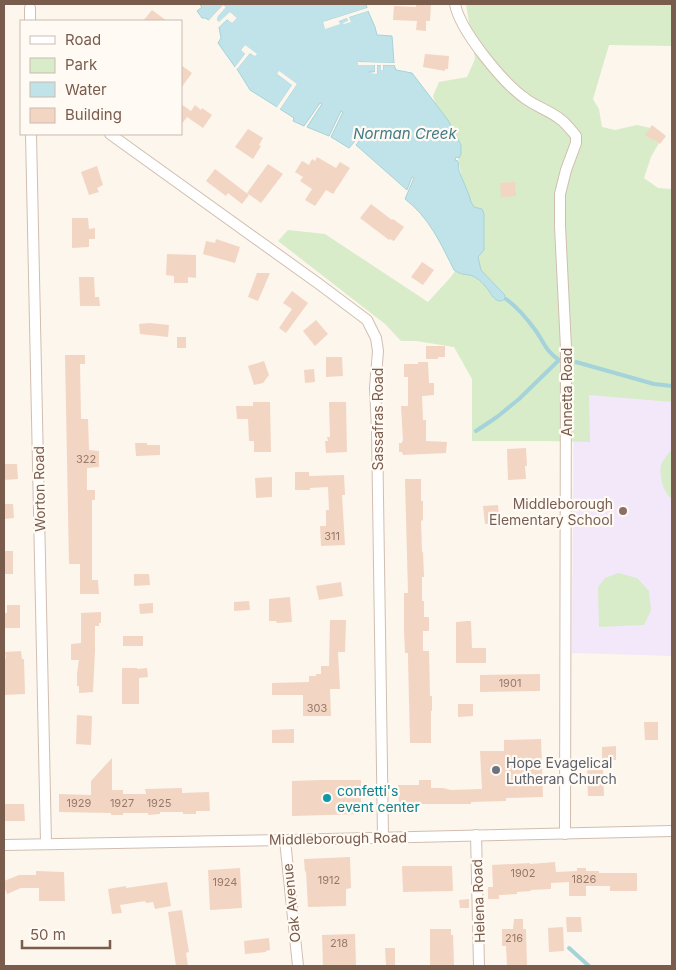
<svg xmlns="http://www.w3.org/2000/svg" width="676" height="970" viewBox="0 0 676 970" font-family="Inter,sans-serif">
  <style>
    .education { fill: #f3e8fa }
    .green { fill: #d8ecc9 }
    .water { fill: #bfe3e8; stroke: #a5d3da }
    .pier { fill: #fdf6ec }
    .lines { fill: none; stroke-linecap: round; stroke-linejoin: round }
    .stream { stroke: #a5d3da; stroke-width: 4 }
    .building { fill: #f3d5c3 }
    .street-casing { stroke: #d1beb0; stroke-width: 12 }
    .street { stroke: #fff; stroke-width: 10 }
    .education-dot { fill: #8d6e63; stroke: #fffaf3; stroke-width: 2 }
    .worship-dot { fill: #6b7280; stroke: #fffaf3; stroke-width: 2 }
    .culture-dot { fill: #0f9aa8; stroke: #fffaf3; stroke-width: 2 }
    .labels { text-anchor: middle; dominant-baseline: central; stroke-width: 4.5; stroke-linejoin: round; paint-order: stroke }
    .number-label { font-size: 11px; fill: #987a6a }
    .street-label { font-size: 14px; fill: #7a5c4d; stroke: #fffaf3 }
    .education-label { font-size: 14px; fill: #785e54; stroke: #fffaf3; text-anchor: end }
    .worship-label { font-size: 14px; fill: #5b616d; stroke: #fffaf3; text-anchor: start }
    .culture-label { font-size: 14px; fill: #0d838f; stroke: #fffaf3; text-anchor: start }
    .water-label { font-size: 15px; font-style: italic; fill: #437c86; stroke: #fffaf3 }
  </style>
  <rect width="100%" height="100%" fill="#fdf6ec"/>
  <!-- education -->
  <path class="education" d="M672 312V656L572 653 574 369Z"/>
  <!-- green -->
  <g class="green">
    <path d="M466 4H672V46L609 45 593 99 599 109 602 127 615 130 637 125 655 129 659 143 651 157 644 178 658 188 672 189V402L589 395 590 442 546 441H472V379L454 347 416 341H401L385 324 278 241 288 230 325 234 428 302 450 278 473 247 456 145 441 121 433 96 439 82 467 77 475 59Z"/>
    <path d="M670 451H672V499C663 493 659 475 661 465 663 460 667 455 670 451Z"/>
    <path d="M618 573 637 578 649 591 651 610 644 625 599 627 598 587 605 578Z"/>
  </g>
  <!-- water -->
  <path class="water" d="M199 4H366L367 8 323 22 325 28 340 23 339 21 347 18 348 21 350 22 349 17 368 11 375 27 377 35 392 36 394 63 359 62 375 65V72H369L377 74V65H381L383 70V65H394L396 70 412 73 448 120 461 145V154L459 158 456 157 455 160 458 161 459 171 469 195 471 202 474 207 482 209 484 214V250L478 257 481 270 498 288 505 295V299C495 306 491 292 485 286 481 281 475 276 469 275 463 274 459 274 454 270 441 244 429 217 405 199L414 178 412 177 407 190 356 145 364 135 362 133 349 148 331 137 343 112 341 111 329 136 307 127 322 104 320 103 304 126 293 121 294 118 280 109 297 84 277 74 292 85 277 107 250 90 237 69 250 53 245 45 241 50 245 54 235 67 218 43 221 38 219 27 228 19 232 23 237 18 230 12 219 23 217 20 218 15 226 7 223 5 209 20 205 18H202L197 11 202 7Z"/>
  <!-- pier -->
  <g class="pier">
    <path d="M223 5 226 7 218 16 217 20 219 22 230 12 237 18 232 23 227 19 219 27 214 21 215 17 211 22 209 20Z"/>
    <path d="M367 8 368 11 349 17 351 22 344 24 343 23 348 21 347 18 339 21 340 24 325 29 323 22Z"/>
    <path d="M245 45 257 54 255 56 250 53 237 69 235 67 245 54 241 50Z"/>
    <path d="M358 62 394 63V65H383V70H381V65H377V74L369 73 375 72V65H358Z"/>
    <path d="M279 71 297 84 280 109 277 107 292 85 277 74Z"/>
  </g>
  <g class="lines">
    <!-- stream -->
    <g class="stream">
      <path d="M576 362 654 384 672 386"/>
      <path d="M476 431 497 417 519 399 559 360C545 350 545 344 536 331 528 320 517 307 506 299"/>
      <path d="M569 948 589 966"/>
    </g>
  </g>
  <!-- building -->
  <g class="building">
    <path d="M416 4H431L430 21H426V31L416 30 417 21 393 20 394 6 416 7Z"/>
    <path d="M152 10 167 21H143Z"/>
    <path d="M425 54 449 56 448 69H445V71L423 67Z"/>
    <path d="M181 65 192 73 181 88Z"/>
    <path d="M181 104 191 111 195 105 201 110 202 108 212 115 203 128 187 117 181 125Z"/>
    <path d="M652 125 666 136 660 144 655 140 654 141 645 135Z"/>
    <path d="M248 129 263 138 259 145 261 146 253 159 235 147Z"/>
    <path d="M317 157 336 168 340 162 350 168 333 194 326 190 315 206 305 200 312 189 300 181 303 177 295 172 302 161 309 165 312 159 315 161Z"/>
    <path d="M268 164 283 174 261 203 247 193Z"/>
    <path d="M97 166 103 185 97 188 99 192 89 195 81 172Z"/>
    <path d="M215 169 249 195 242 204 228 193 226 196 206 181Z"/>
    <path d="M515 182 516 196 501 197 500 183Z"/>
    <path d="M371 204 392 220 393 219 404 227 394 241 390 239 389 240 360 218Z"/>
    <path d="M72 218H88L89 229 95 228V239H89V247L72 248Z"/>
    <path d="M216 239 240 247 235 263 203 254 206 241 215 243Z"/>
    <path d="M167 254 196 255V278L188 277V283H174V276L166 275Z"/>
    <path d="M422 262 434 270 423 285 411 277Z"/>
    <path d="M257 273H270L258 301 248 297Z"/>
    <path d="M79 277H94L95 297H99L100 306H80Z"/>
    <path d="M292 291 308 303 286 333 279 328 292 309 283 303Z"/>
    <path d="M316 320 328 334 315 346 303 331Z"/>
    <path d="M150 323 169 325 168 337 140 334 139 324Z"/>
    <rect x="177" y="337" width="9" height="11"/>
    <path d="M426 346H445V357H438V359H426Z"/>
    <path d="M65 355H85V364H80L81 419H88L89 450 99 451V467L87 468V490H95V500H92V580H98L99 594H80V564H69Z"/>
    <path d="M326 357H342L343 376 326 377Z"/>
    <path d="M264 361 269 375 263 383 254 385 248 366Z"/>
    <path d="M418 362H428L429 383H434V395L422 396 423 420H426V441L447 442 446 453 403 455 402 452H399V443H402V441H403L401 406H408V377H404V364H418Z"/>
    <path d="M314 369 315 382 305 383 304 370Z"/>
    <path d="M253 402H270L271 452H254V441H249L248 419H237L236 406H253Z"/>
    <path d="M329 402H346L347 452 326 453 325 441H328L327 437H330Z"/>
    <path d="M135 443H147V445H160V455L136 456Z"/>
    <path d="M526 448 527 466H525L526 479 508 480 507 449Z"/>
    <path d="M4 464H17L18 479 4 480Z"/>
    <path d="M295 472H309V476L344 475 345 495H342L345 545 321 546 320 526H326V510H329L328 487 310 488V490H295Z"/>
    <path d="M272 477V497L256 498 255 478Z"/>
    <path d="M405 479H421V501H423V520L421 521 422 552H423L424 577H422V601H424V617H429V631H423V651H429L430 696H432V711H431V743H410L408 658V653H405L404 631V593H408Z"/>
    <path d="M4 504H13L14 518 4 519Z"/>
    <path d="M498 505 500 523 485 524 483 506Z"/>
    <rect x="4" y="551" width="9" height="23"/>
    <path d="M134 574H149L150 585 134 586Z"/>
    <path d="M341 582 343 596 319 600 316 586Z"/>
    <path d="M290 597 292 622 277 623 276 621H269V599Z"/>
    <path d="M249 601 250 610 234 611V602Z"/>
    <path d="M153 603V613L140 614 139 604Z"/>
    <path d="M7 605H20V628H4V613H7Z"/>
    <path d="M101 612V623H99V626H95V651L93 692 79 693V686H77V674L79 660H71V644L81 643V613Z"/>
    <path d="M330 620H346L345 652H338L340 689H330L331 716H303V695H272V683L309 682V676H316V674H321V666H329Z"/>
    <path d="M467 621H471L472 648H486V663H456V622Z"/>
    <rect x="123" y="636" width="20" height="10"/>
    <path d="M21 651 22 659H24L25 694 4 695V659L6 658 5 652Z"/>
    <path d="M122 668H137V669L147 668 148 677 139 678V704H122Z"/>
    <path d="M540 674V691L480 692V675Z"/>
    <path d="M458 704H473V716L458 717Z"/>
    <path d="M77 715 92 716 91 745 76 744Z"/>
    <path d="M644 722H658V740H645Z"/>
    <path d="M294 729V743H272V730Z"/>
    <path d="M541 739 543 797 506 798V801L471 802V804H415V806L399 807 398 785H419V780H431V788H443L451 790 482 789 480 751H504V740Z"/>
    <path d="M616 746V760H602V747Z"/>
    <path d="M112 758V790H123V794H146L145 789 182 788V793L209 792 210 811H196V814H183V812H160V814L148 815V813H123V815H111V813L59 812V794L91 795V781Z"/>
    <path d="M587 770H603L604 796H588Z"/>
    <path d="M321 780H361V814L292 816V781Z"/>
    <path d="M4 804H24L25 821H4Z"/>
    <path d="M350 857 351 888 346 889V906L308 907 306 871 305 872 304 859Z"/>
    <path d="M555 862 556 872 577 871V868H586V871H599V873H637V891H610V886H586V896H569V882L551 883V889L531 890V891L517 892V894L499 895V899H488V887H493L492 865 530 863V864Z"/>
    <path d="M402 866H452L453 891 403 892Z"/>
    <path d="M240 868 242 908 210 910 208 870Z"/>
    <path d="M36 871 64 872 65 901H39V888H21L7 894 4 886V881L19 875H36Z"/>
    <path d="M167 882 171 906 155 909 153 902 146 903 145 901 120 905 122 913 112 914 108 889 126 886V888Z"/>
    <path d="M469 899V908H460L459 900Z"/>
    <path d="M182 910 189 952 186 953 188 966H176L168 912Z"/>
    <path d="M566 917H581L582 932H567Z"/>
    <path d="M514 919H523V929H526L527 966H507L506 946H502V929H513Z"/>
    <path d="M563 927 564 951 549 952 548 928Z"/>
    <path d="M430 929H451V935H453L454 966H430Z"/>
    <path d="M355 934 356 966H323L322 935Z"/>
    <path d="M269 938 270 950 266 951V952L245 954 244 941Z"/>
    <path d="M385 948H395V965H386Z"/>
  </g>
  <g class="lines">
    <!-- street casing -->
    <g class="street-casing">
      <g id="street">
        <path d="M455 4C460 31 504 84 526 99 537 107 550 111 560 119 566 123 571 130 576 136V143L566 170 560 194V226L566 348 565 834"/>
        <path d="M30 8V21"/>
        <path d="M31 134 46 843"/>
        <path d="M110 134 319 284 367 320 376 338 378 351 375 388 377 429 383 837"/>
        <path d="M476 835 479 966"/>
        <path d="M285 840 298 966"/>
        <path d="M4 845 285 840 672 831"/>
      </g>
    </g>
    <!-- street -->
    <use href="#street" class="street"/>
  </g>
  <!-- markers -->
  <circle class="education-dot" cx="623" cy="511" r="5"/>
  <circle class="worship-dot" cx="496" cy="770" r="5"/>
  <circle class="culture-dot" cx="327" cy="798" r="5"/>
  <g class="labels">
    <!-- number labels -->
    <g class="number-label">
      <text x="86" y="459">322</text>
      <text x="332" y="536">311</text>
      <text x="510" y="683">1901</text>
      <text x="317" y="708">303</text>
      <text x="79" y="803">1929</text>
      <text x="122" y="803">1927</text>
      <text x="159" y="803">1925</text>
      <text x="523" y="873">1902</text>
      <text x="584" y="879">1826</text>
      <text x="329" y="880">1912</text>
      <text x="225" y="882">1924</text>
      <text x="514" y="938">216</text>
      <text x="339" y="943">218</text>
    </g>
    <!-- street labels -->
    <g class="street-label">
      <text transform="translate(566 392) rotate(-90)">Annetta Road</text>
      <text transform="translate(377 419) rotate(-90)">Sassafras Road</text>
      <text transform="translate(39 489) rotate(-91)">Worton Road</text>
      <text transform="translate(338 838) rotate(-1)">Middleborough Road</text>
      <text transform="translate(478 901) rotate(-92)">Helena Road</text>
      <text transform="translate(291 903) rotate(-96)">Oak Avenue</text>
    </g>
    <!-- education labels -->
    <g class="education-label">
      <text x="613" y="503">Middleborough<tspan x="613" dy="16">Elementary School</tspan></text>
    </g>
    <!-- worship labels -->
    <g class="worship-label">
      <text x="506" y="762">Hope Evagelical<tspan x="506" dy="16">Lutheran Church</tspan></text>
    </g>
    <!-- culture labels -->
    <g class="culture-label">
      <text x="337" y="790">confetti's<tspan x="337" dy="16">event center</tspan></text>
    </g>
    <!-- water labels -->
    <g class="water-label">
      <text x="405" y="133">Norman Creek</text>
    </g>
  </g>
  <!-- border -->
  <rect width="676" height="970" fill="none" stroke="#7a5c4d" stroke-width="10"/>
  <!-- legend -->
  <rect x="20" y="20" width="162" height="115" fill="#fffaf3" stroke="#cabbb1"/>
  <rect x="30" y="36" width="25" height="8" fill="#ffffff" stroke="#cabbb1"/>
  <text x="65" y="45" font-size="15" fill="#7a5c4d">Road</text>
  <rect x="30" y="58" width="25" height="15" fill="#d8ecc9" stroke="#cabbb1"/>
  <text x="65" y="70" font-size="15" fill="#7a5c4d">Park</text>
  <rect x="30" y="82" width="25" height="15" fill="#bfe3e8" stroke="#cabbb1"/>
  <text x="65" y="95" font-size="15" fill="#7a5c4d">Water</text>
  <rect x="30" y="108" width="25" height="15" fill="#f3d5c3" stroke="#cabbb1"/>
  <text x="65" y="120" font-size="15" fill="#7a5c4d">Building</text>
  <!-- scale -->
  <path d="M22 940v8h88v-8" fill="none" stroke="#7a5c4d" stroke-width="2.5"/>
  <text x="30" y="940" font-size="15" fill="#7a5c4d" stroke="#fffaf3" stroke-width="4" paint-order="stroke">50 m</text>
</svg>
